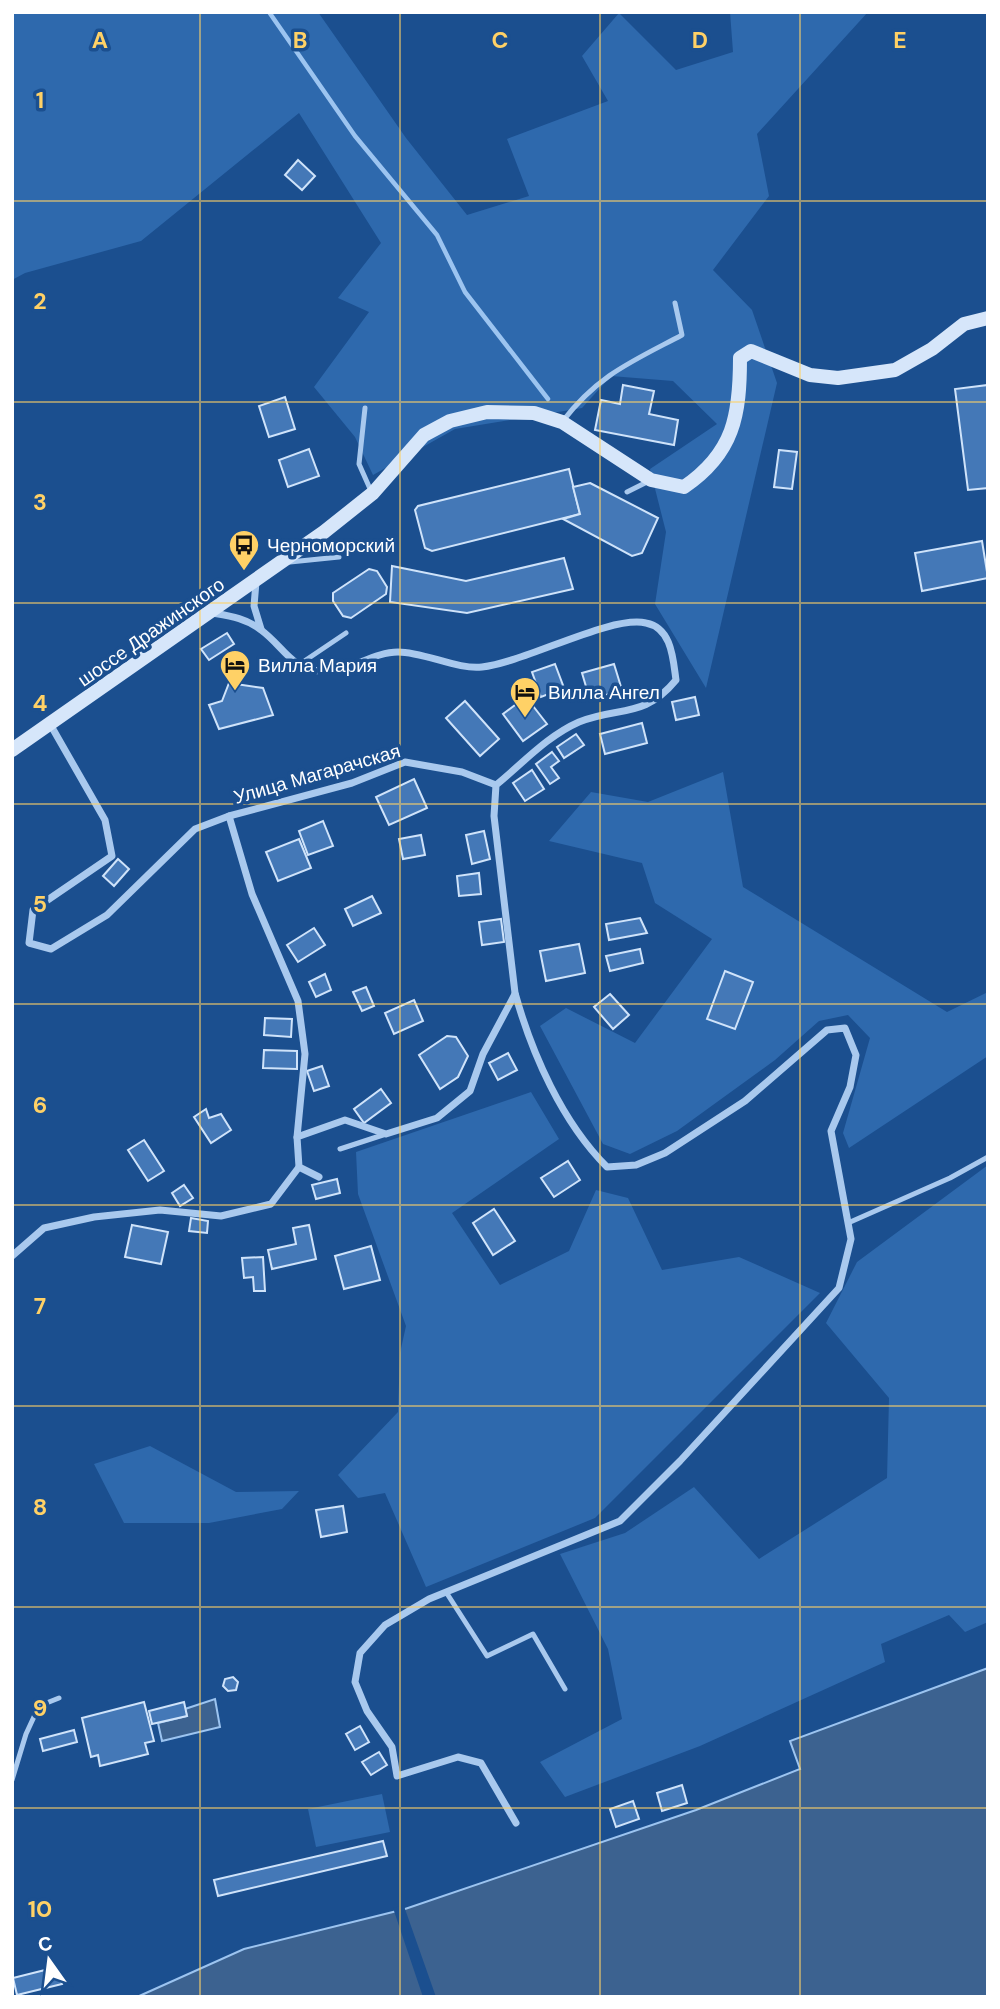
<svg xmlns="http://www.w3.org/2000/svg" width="1000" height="2009" viewBox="0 0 1000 2009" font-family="'DM Sans',sans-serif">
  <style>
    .green { fill: #2e69ad }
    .water { fill: #3c6290; stroke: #9cc4f0; stroke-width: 2 }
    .pier { fill: #1b4f8f }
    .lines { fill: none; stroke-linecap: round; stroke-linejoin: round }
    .stream { stroke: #9cc4f0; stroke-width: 4.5 }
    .building { fill: #4478b7; stroke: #cfe3fa; stroke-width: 2 }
    .service { stroke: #a9c9ee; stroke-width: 5 }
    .minor { stroke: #a9c9ee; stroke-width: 7 }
    .secondary { stroke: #d6e6fa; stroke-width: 14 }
    .grid { fill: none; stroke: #ffd166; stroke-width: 2; stroke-opacity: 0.55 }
    .labels { text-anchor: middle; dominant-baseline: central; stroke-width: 7; stroke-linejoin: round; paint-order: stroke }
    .poi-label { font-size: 19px; fill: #fff; stroke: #1b4f8f; text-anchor: start }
    .street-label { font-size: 19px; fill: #fff; stroke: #1b4f8f }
    .grid-label { font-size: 23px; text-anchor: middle; font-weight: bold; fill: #ffd166; stroke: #1b4f8f; stroke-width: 7; stroke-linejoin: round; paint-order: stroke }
  </style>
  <rect width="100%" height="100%" fill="#1b4f8f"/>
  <!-- green -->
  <g class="green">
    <path d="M12 12H318L406 138 467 215 529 196 507 139 608 101 582 56 619 13 676 70 733 52 730 12H868L757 134 769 196 713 270 752 310 777 383 706 688 655 604 666 532 650 469 717 424 673 381 611 376 582 408 455 429 373 475 355 437 314 387 369 312 338 298 381 243 299 113 141 241 25 273 12 280Z"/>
    <path d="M723 772 743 887 947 1012 988 992V1056L849 1148 843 1133 870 1038 848 1015 819 1021 775 1060 677 1131 630 1154 603 1144 540 1026 566 1008 635 1043 712 939 655 903 642 863 549 841 591 792 648 802Z"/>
    <path d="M531 1092 559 1139 452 1213 500 1285 569 1251 596 1190 628 1198 662 1270 739 1257 820 1293 595 1518 426 1587 385 1493 358 1498 338 1475 398 1412 400 1353 406 1326 358 1194 356 1152Z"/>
    <path d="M988 1165V1622L965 1632 949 1615 881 1644 885 1662 700 1746 565 1797 540 1762 622 1719 608 1649 560 1554 625 1533 694 1487 759 1559 887 1478 889 1398 826 1323 857 1262Z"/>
    <path d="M150 1446 236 1492 299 1491 282 1509 209 1523H124L94 1464Z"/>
    <path d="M382 1794 390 1832 316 1847 308 1809Z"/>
  </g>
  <!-- water -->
  <g class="water">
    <path d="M988 1668V1997H137L244 1949 405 1909 696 1810 800 1769 790 1741Z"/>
    <path d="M215 1699 220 1727 162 1741 158 1723 187 1716 185 1709Z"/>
  </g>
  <!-- pier -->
  <path class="pier" d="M404 1905 405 1909 436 1997H423L393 1908Z"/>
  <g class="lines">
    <!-- stream -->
    <path class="stream" d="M269 12 355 136 437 235 465 292 548 399"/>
  </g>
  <!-- building -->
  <g class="building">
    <path d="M298 160 315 176 302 190 285 175Z"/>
    <path d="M623 385 654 391 649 414 678 420 674 445 595 430 601 400 620 404Z"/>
    <path d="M988 385V488L968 490 955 389Z"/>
    <path d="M285 397 295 429 269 437 259 406Z"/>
    <path d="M309 449 319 476 288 487 279 460Z"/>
    <path d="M779 450 797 452 792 489 774 487Z"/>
    <path d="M569 469 580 514 432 551 425 548 415 510 418 506Z"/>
    <path d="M590 483 658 518 642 553 632 556 563 519 580 514 573 487Z"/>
    <path d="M982 541 988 578 922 591 915 553Z"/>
    <path d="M564 558 573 589 467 613 390 602 392 566 466 581Z"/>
    <path d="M369 569 377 571 387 587 386 594 351 618 343 616 333 601V593Z"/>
    <path d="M227 633 234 644 209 660 201 649Z"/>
    <path d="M555 664 564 688 541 697 532 672Z"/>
    <path d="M614 664 622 690 590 700 582 673Z"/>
    <path d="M229 683 263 688 273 715 219 729 209 705 222 701Z"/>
    <path d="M526 697 547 724 523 741 503 714Z"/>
    <path d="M695 697 699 715 676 720 672 702Z"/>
    <path d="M465 701 499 739 480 756 446 718Z"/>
    <path d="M642 723 647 743 605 754 600 734Z"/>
    <path d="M576 734 584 745 564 758 557 747Z"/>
    <path d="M552 752 559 761 551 767 559 778 550 784 536 764Z"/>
    <path d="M532 770 544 789 525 801 513 783Z"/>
    <path d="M414 779 427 808 389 825 376 797Z"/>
    <path d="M323 821 333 846 308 855 299 831Z"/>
    <path d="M484 831 490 859 472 864 466 835Z"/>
    <path d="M421 835 425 855 403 859 399 839Z"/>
    <path d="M299 839 311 868 278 881 266 852Z"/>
    <path d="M118 859 129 869 114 886 103 876Z"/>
    <path d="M479 873 481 894 459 896 457 876Z"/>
    <path d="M372 896 381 913 353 926 345 909Z"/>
    <path d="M640 918 647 933 609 940 606 924Z"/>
    <path d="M501 919 504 942 482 945 479 922Z"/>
    <path d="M314 928 325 945 298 962 287 945Z"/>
    <path d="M579 944 585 973 546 981 540 951Z"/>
    <path d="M640 949 643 963 610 971 606 956Z"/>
    <path d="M725 971 753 982 735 1029 707 1019Z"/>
    <path d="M325 974 331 990 316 997 309 982Z"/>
    <path d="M366 987 374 1006 362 1011 353 992Z"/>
    <path d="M610 994 629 1015 613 1029 594 1007Z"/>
    <path d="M414 1000 423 1021 394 1034 385 1013Z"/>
    <path d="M265 1018 292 1019 291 1037 264 1035Z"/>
    <path d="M447 1036 456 1037 468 1056 458 1077 440 1089 419 1055Z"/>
    <path d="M264 1050 297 1051V1069L263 1068Z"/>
    <path d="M508 1053 517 1070 498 1080 489 1063Z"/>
    <path d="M322 1066 329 1086 314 1091 307 1071Z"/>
    <path d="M381 1089 391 1103 364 1123 354 1109Z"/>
    <path d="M206 1109 209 1118 221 1114 231 1130 211 1143 194 1117Z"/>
    <path d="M144 1140 164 1171 148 1181 128 1150Z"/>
    <path d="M568 1161 580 1180 554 1197 541 1178Z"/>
    <path d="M337 1179 340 1193 316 1199 312 1185Z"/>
    <path d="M184 1185 193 1198 180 1206 172 1193Z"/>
    <path d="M494 1209 515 1241 493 1255 473 1223Z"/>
    <path d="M191 1218 208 1221 207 1233 189 1231Z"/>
    <path d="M132 1225 168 1232 161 1264 125 1257Z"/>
    <path d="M309 1225 316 1259 272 1269 268 1250 296 1244 293 1228Z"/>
    <path d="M371 1246 380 1280 344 1289 335 1256Z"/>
    <path d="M263 1257 265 1291H254L253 1277 244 1278 242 1258Z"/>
    <path d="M343 1506 347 1532 321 1537 316 1510Z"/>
    <path d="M233 1677 238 1682 236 1690 228 1691 223 1686 225 1679Z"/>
    <path d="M144 1702 154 1741 145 1743 148 1754 100 1766 98 1755 91 1757 82 1718Z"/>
    <path d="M184 1702 187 1716 152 1724 149 1711Z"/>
    <path d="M360 1726 369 1742 355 1750 346 1734Z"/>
    <path d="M74 1730 77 1742 43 1751 40 1739Z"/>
    <path d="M379 1752 387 1765 371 1775 362 1762Z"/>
    <path d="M682 1785 687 1803 662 1811 657 1793Z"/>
    <path d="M633 1801 639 1819 616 1827 610 1809Z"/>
    <path d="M383 1841 387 1856 218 1896 214 1880Z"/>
    <path d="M57 1967 62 1984 17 1995 13 1978Z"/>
  </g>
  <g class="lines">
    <!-- service -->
    <g class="service">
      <path d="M365 408 359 464 371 491"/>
      <path d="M562 422C598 375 631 362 682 335L675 303"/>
      <path d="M627 492 649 481"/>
      <path d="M290 562 339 557"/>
      <path d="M297 666 346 633"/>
      <path d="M340 1149 386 1134"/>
      <path d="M848 1223 950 1178 988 1157"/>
      <path d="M446 1592 487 1656 533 1634 565 1689"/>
      <path d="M12 1780 26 1734 39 1706 59 1698"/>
    </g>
    <!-- minor -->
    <g class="minor">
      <path d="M256 582 254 606 261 629"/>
      <path d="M212 613C230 616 246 618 261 630 283 646 291 669 320 671 346 674 372 652 398 652 424 652 458 670 482 667 526 662 610 615 646 623 672 628 673 659 676 680 644 719 619 706 579 722 547 736 522 764 496 785L494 816 515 993C532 1054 562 1122 607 1167L636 1165 665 1153 745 1101 827 1030 845 1028 856 1055 850 1087 831 1131 851 1239 839 1288 680 1461 620 1521 429 1599 385 1625 360 1653 355 1682 367 1711 392 1747 397 1776 458 1757 481 1763 516 1823"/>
      <path d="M50 724 105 820 112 856 33 910 29 943 51 949 107 915 195 829 229 816 352 783 405 762 462 772 496 785"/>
      <path d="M229 816 252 894 298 1001 305 1054 297 1137"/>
      <path d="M319 1177 299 1167 297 1137 345 1120 386 1134 437 1118 470 1091 483 1054 515 994"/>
      <path d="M12 1256 44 1228 94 1217 160 1210 221 1216 271 1204 299 1167"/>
    </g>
    <!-- secondary -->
    <path class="secondary" d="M12 750 324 532 373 493 424 435 450 421 487 412 534 413 562 422 651 480 684 487C734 453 740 415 740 358L751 351 810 375 838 378 895 370 932 349 964 324 988 318"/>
  </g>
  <!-- grid -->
  <path class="grid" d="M200 12V1997M400 12V1997M600 12V1997M800 12V1997M12 201H988M12 402H988M12 603H988M12 804H988M12 1004H988M12 1205H988M12 1406H988M12 1607H988M12 1808H988"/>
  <!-- icons -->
  <defs>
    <g id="bus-pin" transform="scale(1.575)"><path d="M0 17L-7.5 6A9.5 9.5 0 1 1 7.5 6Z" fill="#ffd166" stroke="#1b4f8f"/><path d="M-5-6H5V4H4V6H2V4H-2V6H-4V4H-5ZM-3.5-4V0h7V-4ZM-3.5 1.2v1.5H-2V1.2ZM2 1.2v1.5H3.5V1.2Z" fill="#111"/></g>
    <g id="hotel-pin" transform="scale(1.575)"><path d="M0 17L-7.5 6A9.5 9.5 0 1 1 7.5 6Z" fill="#ffd166" stroke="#1b4f8f"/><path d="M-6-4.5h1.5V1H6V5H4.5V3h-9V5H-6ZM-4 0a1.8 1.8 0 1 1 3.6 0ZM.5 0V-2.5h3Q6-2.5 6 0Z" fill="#111"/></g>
  </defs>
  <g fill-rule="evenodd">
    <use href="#bus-pin" x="244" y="545"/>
    <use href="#hotel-pin" x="235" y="665"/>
    <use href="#hotel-pin" x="525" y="692"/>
  </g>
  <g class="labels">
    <!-- poi labels -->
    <g class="poi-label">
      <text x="267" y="545">Черноморский</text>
      <text x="258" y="665">Вилла Мария</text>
      <text x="548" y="692">Вилла Ангел</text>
    </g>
    <!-- street labels -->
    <g class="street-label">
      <text transform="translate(151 632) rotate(-35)">шоссе Дражинского</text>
      <text transform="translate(317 774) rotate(-16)">Улица Магарачская</text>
    </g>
  </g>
  <g class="grid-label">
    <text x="100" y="48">A</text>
    <text x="300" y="48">B</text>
    <text x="500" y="48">C</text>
    <text x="700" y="48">D</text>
    <text x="900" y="48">E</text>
    <text x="40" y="108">1</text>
    <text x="40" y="309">2</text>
    <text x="40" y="510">3</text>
    <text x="40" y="711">4</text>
    <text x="40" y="912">5</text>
    <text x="40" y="1113">6</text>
    <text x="40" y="1314">7</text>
    <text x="40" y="1515">8</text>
    <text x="40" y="1716">9</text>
    <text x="40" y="1917">10</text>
  </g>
  <!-- border -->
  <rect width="1000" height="2009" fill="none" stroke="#ffffff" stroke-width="28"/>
  <!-- north arrow -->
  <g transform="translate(49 1960) rotate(346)" stroke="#1b4f8f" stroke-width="5" paint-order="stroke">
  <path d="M0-5L12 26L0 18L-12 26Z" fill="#ffffff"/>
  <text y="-10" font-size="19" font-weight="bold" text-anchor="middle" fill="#ffffff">С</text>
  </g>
</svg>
